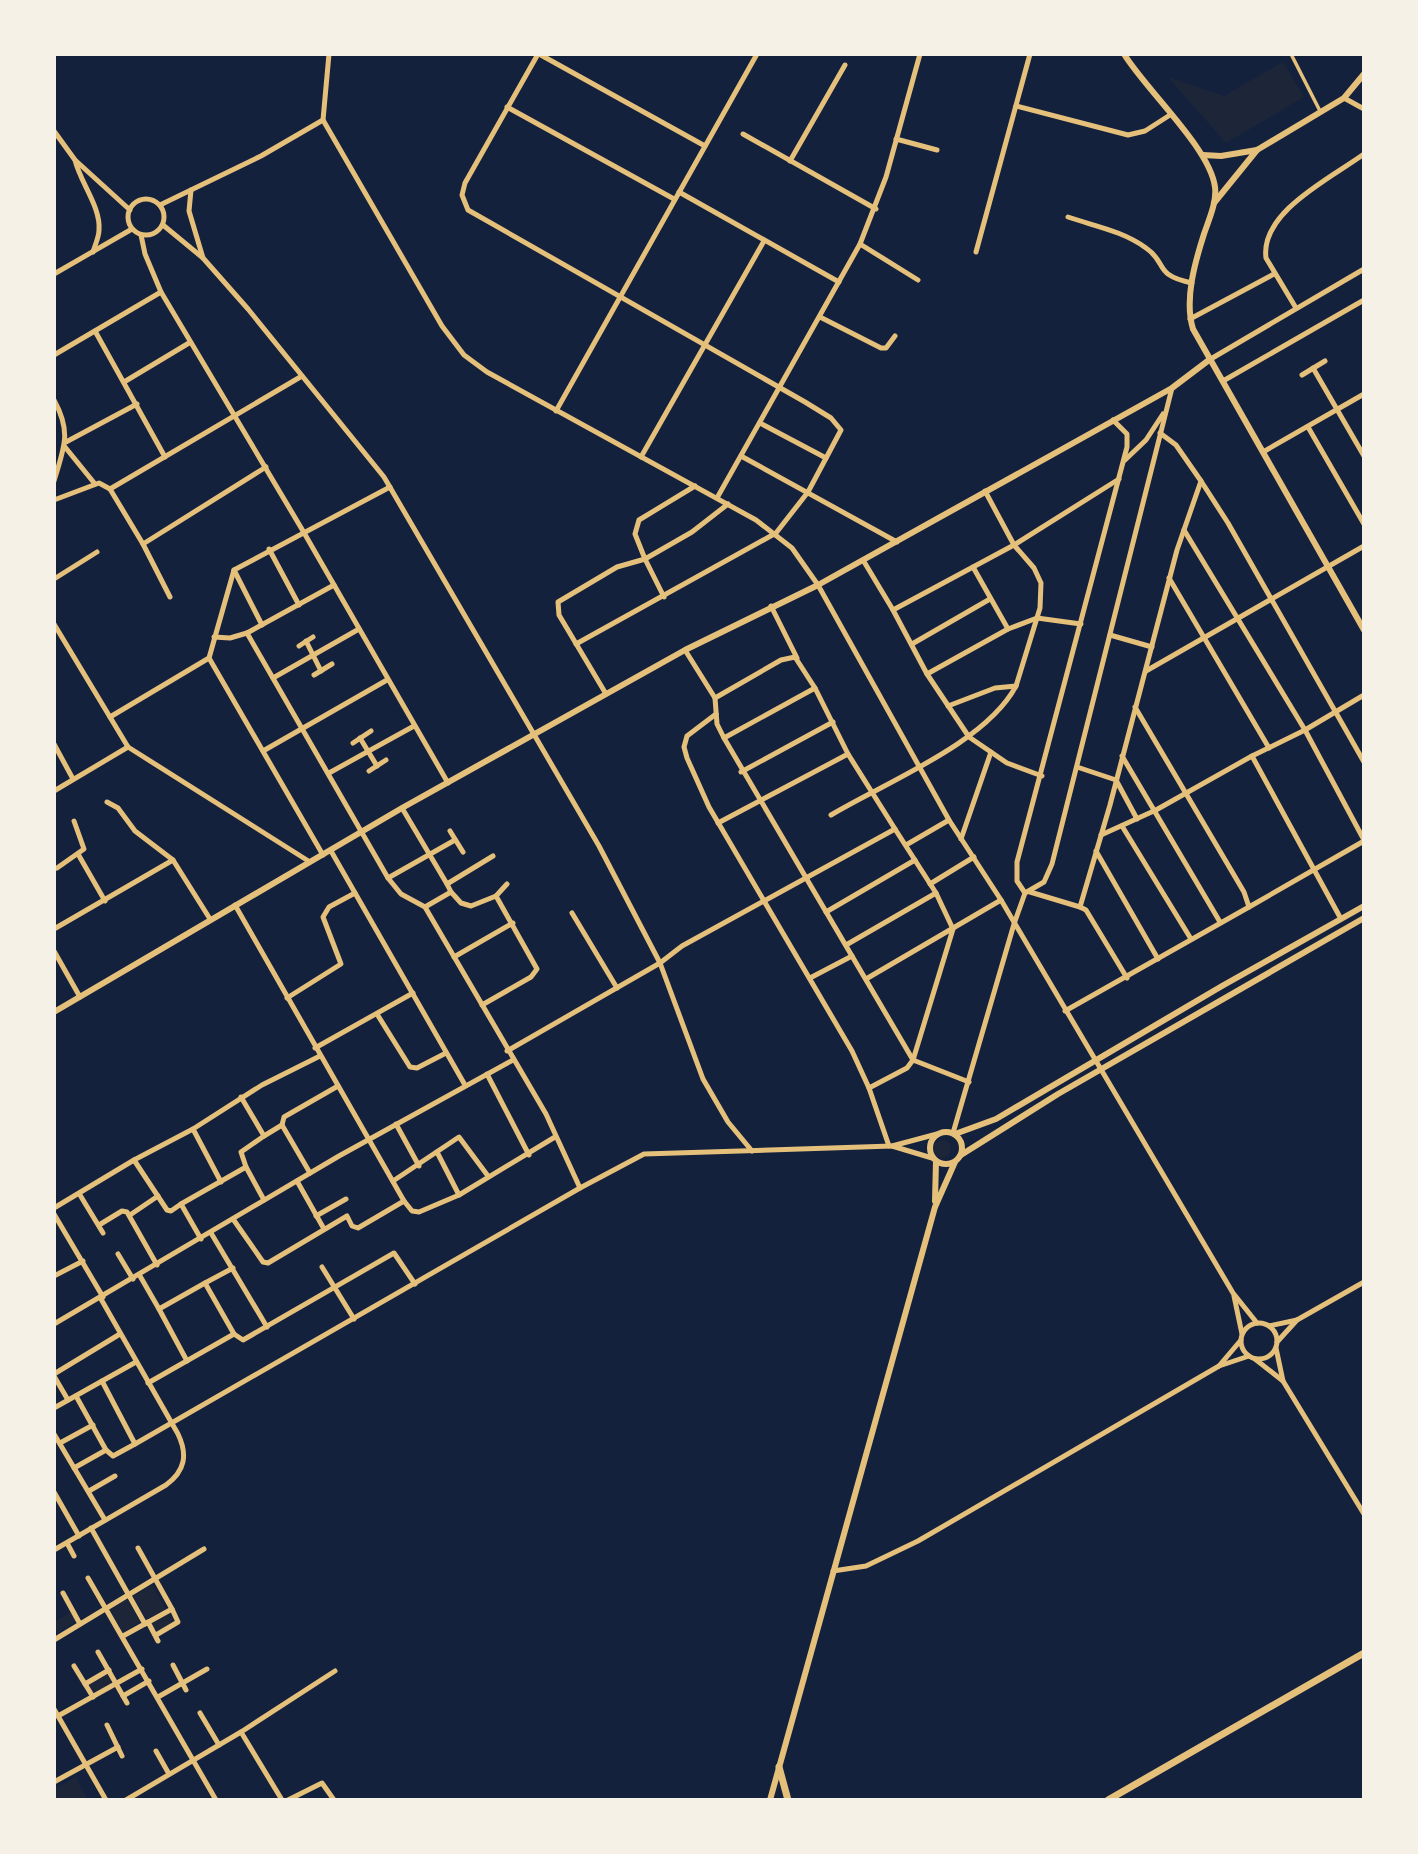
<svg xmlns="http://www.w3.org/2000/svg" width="1418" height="1854" viewBox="0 0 1418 1854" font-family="'Titillium Web',sans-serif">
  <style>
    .green { fill: #1d2539 }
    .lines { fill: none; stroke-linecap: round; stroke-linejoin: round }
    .pedestrian { stroke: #e5c07b; stroke-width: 3.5 }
    .minor { stroke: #e5c07b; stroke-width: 5 }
    .tertiary { stroke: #e5c07b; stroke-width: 6 }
    .secondary { stroke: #e5c07b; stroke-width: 7 }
  </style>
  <rect width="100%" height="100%" fill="#14213d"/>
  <!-- green -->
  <g class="green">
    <path d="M1283 62 1304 97 1226 143 1168 77 1224 96Z"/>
    <circle cx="942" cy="1149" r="9"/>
    <path d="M152 1585 166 1609 147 1619 133 1596Z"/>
    <path d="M127 1599 140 1622 123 1632 109 1610Z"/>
    <path d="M71 1612 76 1622 57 1633 54 1622Z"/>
    <path d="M169 1612 175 1623 156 1634 149 1623Z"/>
    <path d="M107 1673 112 1683 93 1693 87 1684Z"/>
    <path d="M76 1777 88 1800H54V1789Z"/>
  </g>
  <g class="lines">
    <!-- pedestrian -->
    <path class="pedestrian" d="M1291 54 1320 111"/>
    <!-- minor -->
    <g class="minor">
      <path d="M329 54 323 120 442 326 464 355 487 372 756 520 792 548 818 585 949 820 1001 900 1233 1293 1257 1323"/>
      <path d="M538 54 465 183 462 195 468 210 805 402 831 418 841 430 808 492 776 533 576 644"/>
      <path d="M539 54 705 146"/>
      <path d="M1344 98 1364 109"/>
      <path d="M1016 106 1128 135 1145 131 1170 115"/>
      <path d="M507 107 674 199"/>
      <path d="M54 131 75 160 130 210"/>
      <path d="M743 134 876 209"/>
      <path d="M896 139 937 150"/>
      <path d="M75 160C80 182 101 207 99 230 99 237 95 245 93 252"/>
      <path d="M790 161 845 65"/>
      <path d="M191 190 189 211 203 258"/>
      <path d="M679 192 839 282"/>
      <circle cx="146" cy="217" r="18"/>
      <path d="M160 205 261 156 323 120"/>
      <path d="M1068 217C1094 226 1123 231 1146 248 1168 263 1153 275 1192 283"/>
      <path d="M163 225 203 258 248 309 384 477 599 846 660 963 703 1079 728 1122 752 1151"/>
      <path d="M141 235 145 254 161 292 303 531 448 783"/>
      <path d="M860 244 918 280"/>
      <path d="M976 252 1030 54"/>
      <path d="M54 274 132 229"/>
      <path d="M1296 308 1266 258C1260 212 1331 178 1364 154"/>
      <path d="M820 317 881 348H886L895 336"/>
      <path d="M1190 319 1274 274"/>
      <path d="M95 331 165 457"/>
      <path d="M54 355 161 292"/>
      <path d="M1209 360 1364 269"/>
      <path d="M1313 368 1364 456"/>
      <path d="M1302 375 1325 361"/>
      <path d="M1223 381 1364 300"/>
      <path d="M124 382 189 343"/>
      <path d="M54 400C72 433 64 447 54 481"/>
      <path d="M556 411 757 54"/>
      <path d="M760 423 826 458"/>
      <path d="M1308 427 1364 524"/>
      <path d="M66 442 137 404"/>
      <path d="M65 447 95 484"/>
      <path d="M1263 452 1364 394"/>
      <path d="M741 456 897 542"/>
      <path d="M641 457 764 241"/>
      <path d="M1125 460 1146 440 1163 414"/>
      <path d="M1201 481 1228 523 1364 762"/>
      <path d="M695 486 639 520 635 534 645 559 692 532 728 504"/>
      <path d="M110 489 143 544 266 467"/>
      <path d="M717 498 860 244 886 177 920 54"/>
      <path d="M54 500 99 483 110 489 302 376"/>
      <path d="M1184 530 1305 730 1364 840"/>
      <path d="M143 544 170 597"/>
      <path d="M269 549 299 605"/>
      <path d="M863 560 893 610"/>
      <path d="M234 570 262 625"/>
      <path d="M1169 578 1269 748"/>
      <path d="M54 579 97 552"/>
      <path d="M334 585 247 633 388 878 401 894 425 907 546 1114 580 1188 644 1154 892 1146 937 1134"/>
      <path d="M771 606 797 658"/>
      <path d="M54 624 128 747 310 862"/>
      <path d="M1008 629 1037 618 1081 624"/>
      <path d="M1110 635 1152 647"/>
      <path d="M214 637 230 638 247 633"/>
      <path d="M306 641 321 671"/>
      <path d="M912 644 990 599"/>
      <path d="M299 646 313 637"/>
      <path d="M685 650 715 698 717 724 724 738"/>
      <path d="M209 658 323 855"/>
      <path d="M1146 671 1364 546"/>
      <path d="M927 674 1008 629 973 567"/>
      <path d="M314 675 332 664"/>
      <path d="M273 678 359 629"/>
      <path d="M815 688 724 738 913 1060 969 1082"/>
      <path d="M606 694 559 615 558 602 617 567 645 559 664 597"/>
      <path d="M715 698 781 660 795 657 815 688 848 754 718 823"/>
      <path d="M948 706 995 688 1016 686 1040 608 1041 583 1034 568 1014 545 985 491"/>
      <path d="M716 714 687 736 684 747 687 758 709 807 852 1051 869 1088 889 1146"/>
      <path d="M110 717 209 658 234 570 390 487"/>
      <path d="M360 738 377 766"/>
      <path d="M353 743 371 731"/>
      <path d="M54 744 73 779"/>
      <path d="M263 751 387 680"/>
      <path d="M848 754 895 829"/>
      <path d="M1122 756 1220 922"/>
      <path d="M1077 767 1116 780 1137 819"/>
      <path d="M369 771 386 760"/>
      <path d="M741 772 833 722"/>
      <path d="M329 773 414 726"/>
      <path d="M1042 776 1007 763 969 737 927 674 893 610 1014 545 1119 479"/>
      <path d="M54 791 128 747"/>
      <path d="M107 802 118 808 135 831 173 860 210 919"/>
      <path d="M402 808 447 884"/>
      <path d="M831 815C886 782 986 743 1016 686"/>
      <path d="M1122 826 1191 939"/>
      <path d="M450 831 463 852"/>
      <path d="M1101 835 1156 810 1252 756"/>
      <path d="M961 839 991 752"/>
      <path d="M906 845 949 820"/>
      <path d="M331 851 465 1085"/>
      <path d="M1096 851 1158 959"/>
      <path d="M78 854 105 901"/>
      <path d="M57 868 84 849 74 821"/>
      <path d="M388 878 455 840"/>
      <path d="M930 884 974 857"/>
      <path d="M451 892 461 903 471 906 496 896"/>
      <path d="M1030 892 1080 907"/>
      <path d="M1025 893 1017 881V862L1127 447V434L1113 420"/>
      <path d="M425 907 451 892 447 884 493 856"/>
      <path d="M1249 907 1364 841"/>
      <path d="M826 912 915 860"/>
      <path d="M572 913 617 988"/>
      <path d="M1341 919 1252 756 1305 730 1364 695"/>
      <path d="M54 929 173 860"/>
      <path d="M846 945 936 893"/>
      <path d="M54 951 80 997"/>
      <path d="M454 957 513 923"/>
      <path d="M810 978 852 956"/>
      <path d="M1127 978 1086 910 1080 907 1110 805 1177 550 1201 481 1176 445 1160 433"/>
      <path d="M866 979 1001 900"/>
      <path d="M287 998 341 964 323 917 329 907 355 893"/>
      <path d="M482 1005 531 977 537 969 496 896 507 884"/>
      <path d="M1065 1011 1249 907 1244 892 1135 707"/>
      <path d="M377 1014 410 1067 417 1068 446 1053"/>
      <path d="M315 1048 413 993"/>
      <path d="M507 1051 660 963 682 946 895 829 936 893 953 929 913 1060 907 1068 869 1088"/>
      <path d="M487 1074 529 1155"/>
      <path d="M241 1097 264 1136 282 1125 284 1117 338 1086"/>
      <path d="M396 1124 419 1166"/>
      <path d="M282 1125 310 1173"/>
      <path d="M193 1129 221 1182"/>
      <path d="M953 1133 1014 924 1025 893 1044 882 1052 864 1172 388"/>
      <path d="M892 1146 932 1158"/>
      <path d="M437 1152 459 1195"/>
      <path d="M134 1160 167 1210 171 1211 181 1204"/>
      <path d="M246 1167 241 1152 264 1136"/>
      <path d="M297 1181 324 1229"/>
      <path d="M393 1181 459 1137 488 1176"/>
      <path d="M80 1195 103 1233"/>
      <path d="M404 1201 412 1211 419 1212 459 1195 555 1137"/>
      <path d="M54 1208 134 1160 193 1129 262 1085 320 1056"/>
      <path d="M54 1214 103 1297"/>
      <path d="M130 1215 158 1196"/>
      <path d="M316 1216 346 1199"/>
      <path d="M233 1219 263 1262 268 1263 347 1216 352 1226 358 1228 404 1201 235 905"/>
      <path d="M99 1225 122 1211 127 1212 157 1265"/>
      <path d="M211 1233 267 1327"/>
      <path d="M201 1239 181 1204 246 1167 264 1200"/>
      <path d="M118 1254 133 1279"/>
      <path d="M322 1267 354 1319"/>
      <path d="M54 1276 83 1261"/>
      <path d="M140 1276 159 1309 205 1283 234 1334 243 1340 394 1253 415 1284"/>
      <path d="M205 1283 233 1268"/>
      <path d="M1234 1296 1242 1334"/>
      <path d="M159 1309 187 1361"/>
      <circle cx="1259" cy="1341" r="18"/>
      <path d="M54 1324 339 1156 513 1060"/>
      <path d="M1269 1326 1297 1320"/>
      <path d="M1277 1342 1297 1320 1364 1282"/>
      <path d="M1276 1348 1283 1381 1364 1514"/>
      <path d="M1255 1359 1283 1381"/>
      <path d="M1219 1366 1241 1340"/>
      <path d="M54 1374 120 1334"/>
      <path d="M54 1376 68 1400"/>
      <path d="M102 1381 135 1444 580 1188"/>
      <path d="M148 1383 234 1334"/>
      <path d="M54 1408 136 1362"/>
      <path d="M54 1434 105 1520"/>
      <path d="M60 1443 93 1425"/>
      <path d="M106 1450 113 1456 135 1444"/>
      <path d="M74 1468 106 1450 76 1396"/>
      <path d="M89 1491 115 1476"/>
      <path d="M54 1492 79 1536"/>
      <path d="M91 1528 145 1624"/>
      <path d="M67 1543 74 1556"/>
      <path d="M54 1550 166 1485C185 1471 188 1455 178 1434L101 1299"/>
      <path d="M833 1571 866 1566 918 1541 1219 1366 1249 1356"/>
      <path d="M88 1578 216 1800"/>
      <path d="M63 1593 80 1624"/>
      <path d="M148 1622 158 1641"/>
      <path d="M156 1635 178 1622 172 1609"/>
      <path d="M123 1636 172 1609 138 1548"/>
      <path d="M54 1640 204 1549"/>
      <path d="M98 1652 127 1703"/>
      <path d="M173 1665 186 1690"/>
      <path d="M74 1666 93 1697"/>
      <path d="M85 1684 109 1670"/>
      <path d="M123 1696 149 1681"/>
      <path d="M158 1697 207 1669"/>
      <path d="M54 1709 106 1800"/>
      <path d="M200 1713 219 1745"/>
      <path d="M58 1716 142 1669"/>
      <path d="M107 1725 122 1756"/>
      <path d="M241 1732 335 1671"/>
      <path d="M156 1751 169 1774"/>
      <path d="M54 1782 118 1747"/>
      <path d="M126 1800 241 1732 282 1800"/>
      <path d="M288 1800 322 1783 334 1800"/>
    </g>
    <!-- tertiary -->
    <g class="tertiary">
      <path d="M1124 54C1146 90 1210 148 1215 187 1217 202 1209 219 1204 234 1195 262 1184 300 1193 329L1364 630"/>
      <path d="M1203 155 1221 156 1257 150 1344 98 1364 74"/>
      <path d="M1214 203 1257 150"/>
      <path d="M54 1012 402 808 685 650 818 585 1172 388 1209 360"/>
      <circle cx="946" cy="1148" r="16"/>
      <path d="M955 1134 996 1119 1222 986 1364 906"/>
      <path d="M961 1155 1058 1094 1364 918"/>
      <path d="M935 1201 936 1161"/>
      <path d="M770 1800 935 1207 955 1162"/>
    </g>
    <!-- secondary -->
    <g class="secondary">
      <path d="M779 1767 788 1800"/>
      <path d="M1108 1800 1364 1653"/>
    </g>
  </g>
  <!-- border -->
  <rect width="1418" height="1854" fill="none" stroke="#f6f1e7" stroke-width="112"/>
</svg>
